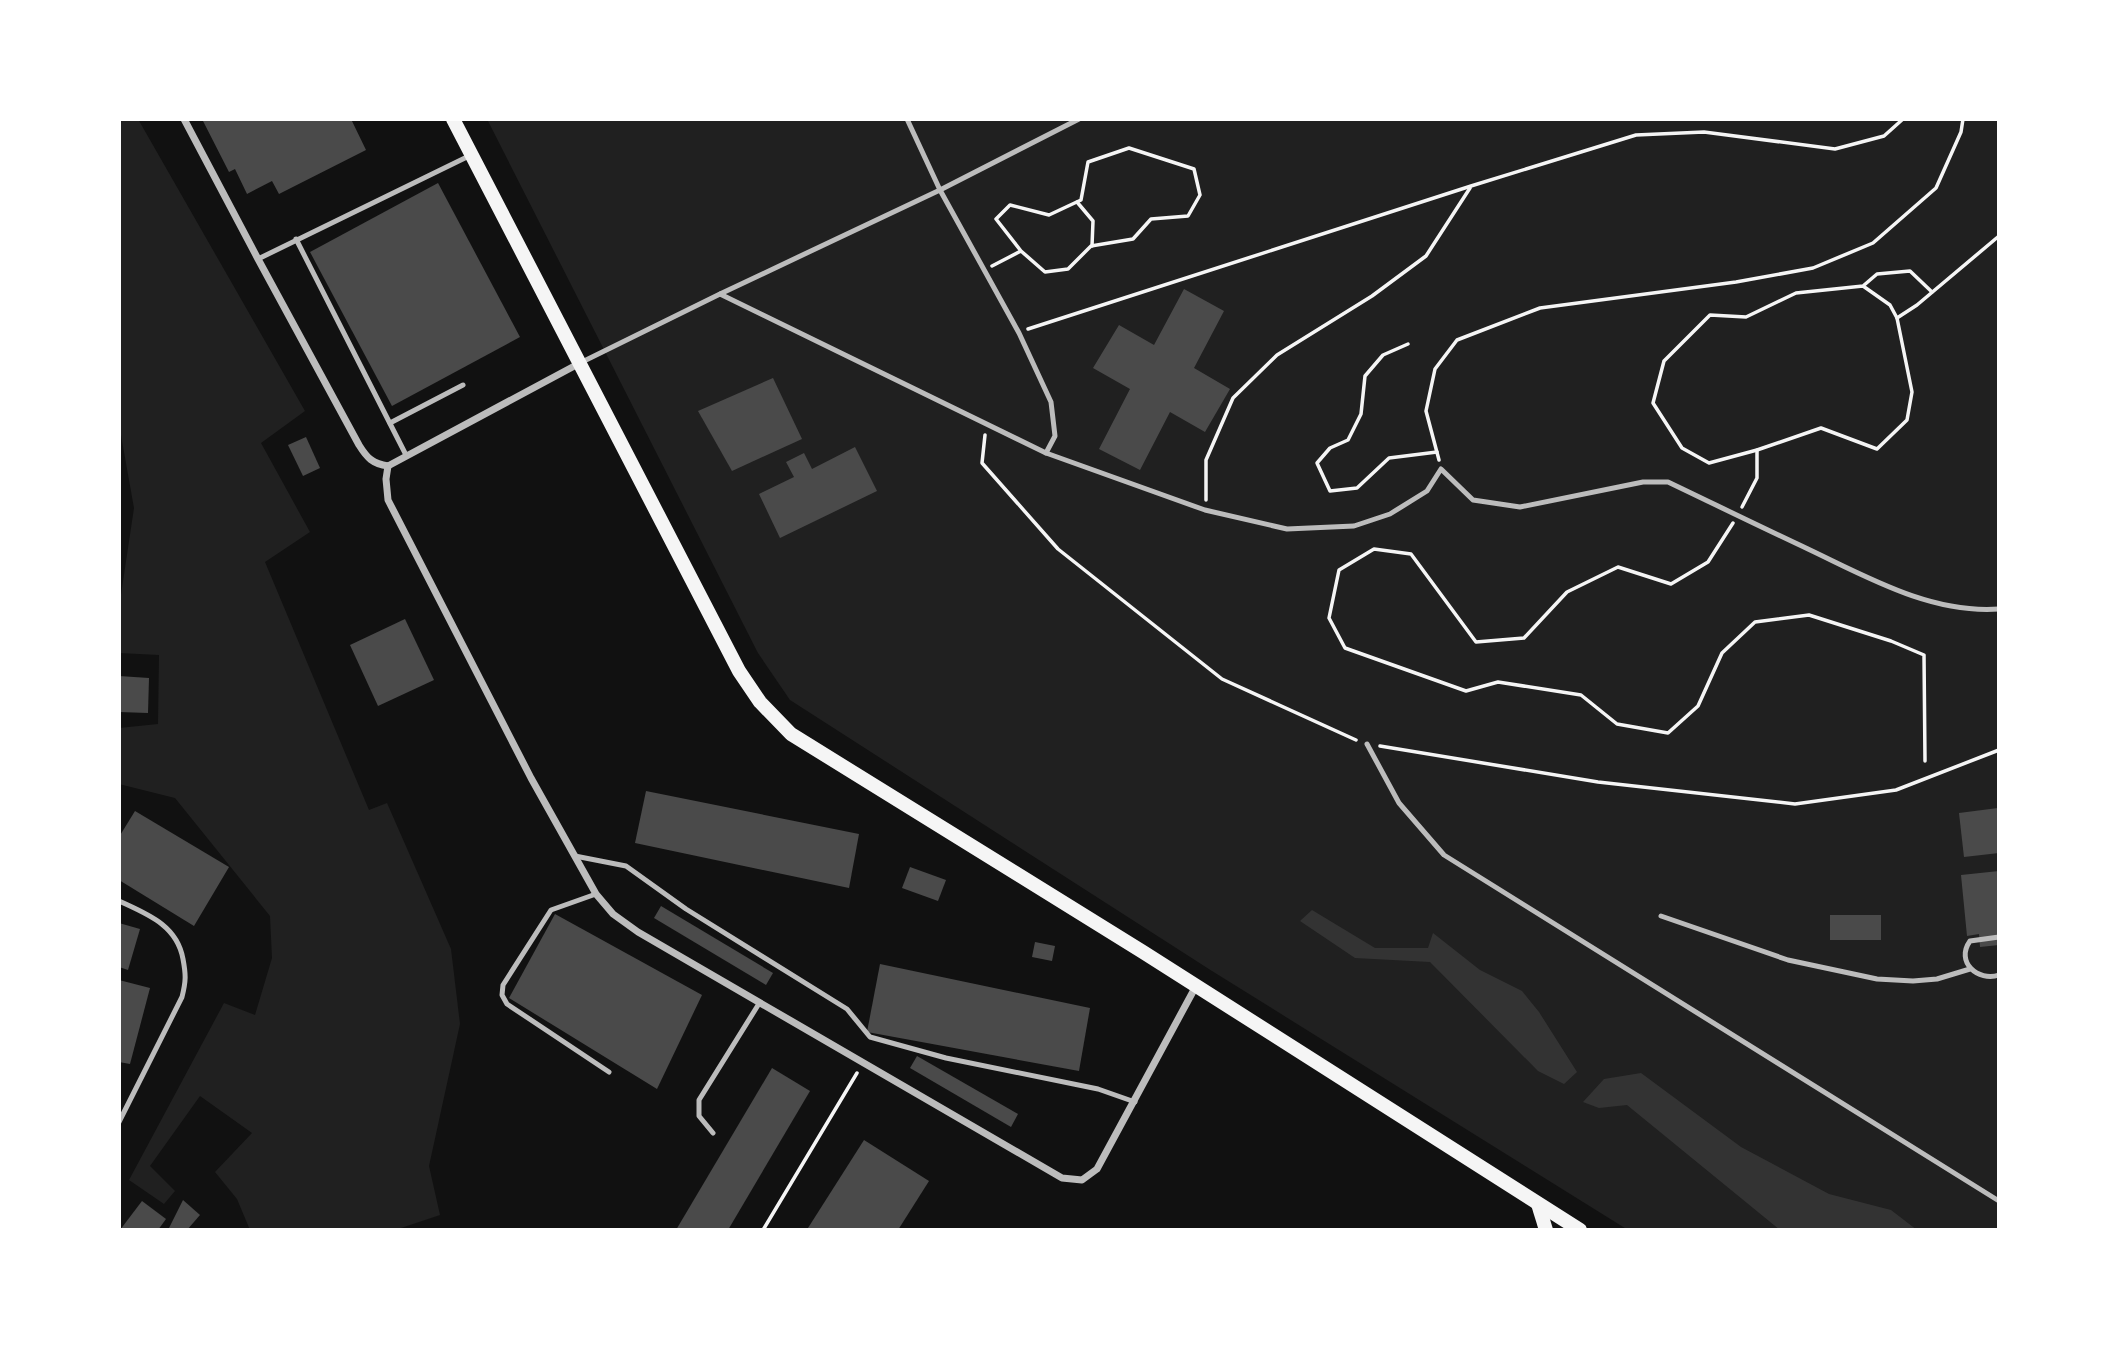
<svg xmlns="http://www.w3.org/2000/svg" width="2118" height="1349" viewBox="0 0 2118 1349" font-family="'PT Sans Narrow',sans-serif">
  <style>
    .green { fill: #202020 }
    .water { fill: #333 }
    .building { fill: #4a4a4a }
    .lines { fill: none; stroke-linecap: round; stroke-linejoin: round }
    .path { stroke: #f5f5f5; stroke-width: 3.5 }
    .service { stroke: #bcbcbc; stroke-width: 5 }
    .minor { stroke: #bcbcbc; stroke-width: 7 }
    .secondary { stroke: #f5f5f5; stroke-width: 14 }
  </style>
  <rect width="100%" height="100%" fill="#111"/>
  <!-- green -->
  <g class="green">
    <path d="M119 119H138L305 411 261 443 310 532 265 562 369 810 387 803 451 949 460 1024 429 1166 440 1215 395 1230H250L237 1199 215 1172 252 1133 200 1096 150 1166 175 1191 164 1204 129 1180 224 1003 255 1015 272 958 270 916 175 798 119 784V728L158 724 159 655 119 653V608L134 508 119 424Z"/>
    <path d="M487 119H1999V1230H1628L1212 971 790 700 758 653Z"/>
  </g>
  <!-- water -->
  <g class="water">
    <path d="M1312 910 1375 948H1428L1433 933 1480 970 1522 991 1539 1012 1577 1072 1564 1084 1538 1071 1430 962 1355 958 1300 921Z"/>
    <path d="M1641 1073 1741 1147 1829 1194 1891 1210 1917 1230H1780L1627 1105 1599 1108 1583 1102 1604 1079Z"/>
  </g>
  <!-- building -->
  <g class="building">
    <path d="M208 119H351L366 150 279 194 272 181 247 194 235 169 229 172 203 121Z"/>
    <path d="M438 183 520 337 392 406 310 252Z"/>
    <path d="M1184 289 1224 311 1194 368 1230 389 1205 432 1170 412 1140 470 1099 449 1130 389 1093 368 1119 325 1154 345Z"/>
    <path d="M773 378 802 439 732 471 698 411Z"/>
    <path d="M306 437 320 468 303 476 288 445Z"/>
    <path d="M855 447 877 491 780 538 759 494 794 477 786 462 804 453 812 469Z"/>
    <path d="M405 619 434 680 378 706 350 645Z"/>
    <path d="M119 676 149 678 148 713 119 712Z"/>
    <path d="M646 791 859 834 849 888 635 843Z"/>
    <path d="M1998 808 1999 853 1964 857 1959 813Z"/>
    <path d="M135 811 229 867 194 926 119 880V837Z"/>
    <path d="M910 867 946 880 938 901 902 888Z"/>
    <path d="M1999 871V945L1980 947 1979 934 1967 936 1961 875Z"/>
    <path d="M661 906 773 973 766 985 654 918Z"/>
    <path d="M555 914 702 995 657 1089 509 998Z"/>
    <rect x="1830" y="915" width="51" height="25"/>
    <path d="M119 923 140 929 128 970 119 967Z"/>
    <path d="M1035 942 1055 946 1052 961 1032 957Z"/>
    <path d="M880 964 1090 1008 1079 1071 867 1032Z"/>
    <path d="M119 980 150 988 130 1064 119 1062Z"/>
    <path d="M917 1056 1018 1114 1011 1127 910 1068Z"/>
    <path d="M772 1068 810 1091 728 1230H676Z"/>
    <path d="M864 1140 929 1181 898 1230H812L808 1228Z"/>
    <path d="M183 1200 200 1215 187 1230H168Z"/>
    <path d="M142 1201 166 1219 158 1230H120Z"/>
  </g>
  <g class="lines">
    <!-- path -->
    <g class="path">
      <path d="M1077 202 1093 221 1092 246"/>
      <path d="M992 266 1021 251 1045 272 1068 269 1091 246 1133 239 1151 219 1188 216 1200 195 1194 169 1129 148 1088 162 1081 200 1049 215 1010 205 996 219 1021 251"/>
      <path d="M1863 286 1796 293 1746 317 1710 315 1664 361 1653 403 1682 448 1709 463 1757 450 1821 428 1877 449 1907 420 1912 392 1897 318 1890 305 1863 286 1877 274 1910 271 1932 292"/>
      <path d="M1897 318 1917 305 1999 236"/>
      <path d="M1028 329 1471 186 1636 135 1704 132 1835 149 1884 136 1903 119"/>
      <path d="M1408 344 1383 355 1365 376 1361 414 1348 440 1330 448 1317 463 1330 491 1357 488 1389 458 1437 452"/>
      <path d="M985 435 982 463 1058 549 1222 679 1356 740"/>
      <path d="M1439 460 1426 411 1435 369 1457 340 1540 308 1736 282 1813 268 1873 243 1936 188 1961 132 1963 119"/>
      <path d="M1206 500V460L1233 398 1277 355 1372 296 1426 256 1470 188"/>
      <path d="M1742 507 1757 478V450"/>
      <path d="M1733 523 1708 562 1671 584 1618 567 1567 592 1524 638 1476 642 1411 554 1374 549 1339 570 1329 618 1345 648 1466 691 1498 682 1581 695 1617 724 1668 733 1698 706 1722 653 1755 622 1809 615 1891 641 1924 655 1925 761"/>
      <path d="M1380 746 1598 782 1795 804 1896 790 1999 750"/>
      <path d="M763 1230 857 1073"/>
    </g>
    <!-- service -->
    <g class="service">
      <path d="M907 119 940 190 1019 333 1051 402 1055 436 1046 453"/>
      <path d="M296 239 406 455"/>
      <path d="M258 259 469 156"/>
      <path d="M720 294 1046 453 1205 510 1287 529 1354 526 1390 514 1427 491 1441 469 1473 500 1520 507 1643 482H1668C1714 504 1761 527 1808 549 1867 577 1931 614 1999 609"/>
      <path d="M582 362 720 294 940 190 1079 119"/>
      <path d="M390 423 463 385"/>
      <path d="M1367 744 1399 803 1444 855 1999 1201"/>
      <path d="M575 856 626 866 686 909 847 1009 870 1037 946 1058 1098 1089 1135 1102"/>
      <path d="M596 894 551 910 503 985 502 995 507 1004 609 1072"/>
      <path d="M119 901C147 914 177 925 183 959 186 975 186 981 182 997L119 1122"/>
      <path d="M1661 916 1788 960 1877 979 1913 981 1937 979 1970 969"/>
      <path d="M1999 937 1970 941C1955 962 1978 982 1999 975"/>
      <path d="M713 1133 699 1116V1100L760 1002"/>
    </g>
    <!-- minor -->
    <g class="minor">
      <path d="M184 119 258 259 359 445C367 458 373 464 388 466"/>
      <path d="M388 466 386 479 388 500 531 778 596 894 613 914 638 932 1062 1178 1082 1180 1097 1169 1196 986"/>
      <path d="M388 466 580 363"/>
    </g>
    <!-- secondary -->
    <g class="secondary">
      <path d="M453 119 739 671 760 702 791 734 1143 952 1580 1230"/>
      <path d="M1538 1204 1546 1230"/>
    </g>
  </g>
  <!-- border -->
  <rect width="2118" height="1349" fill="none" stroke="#ffffff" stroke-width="242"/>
</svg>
